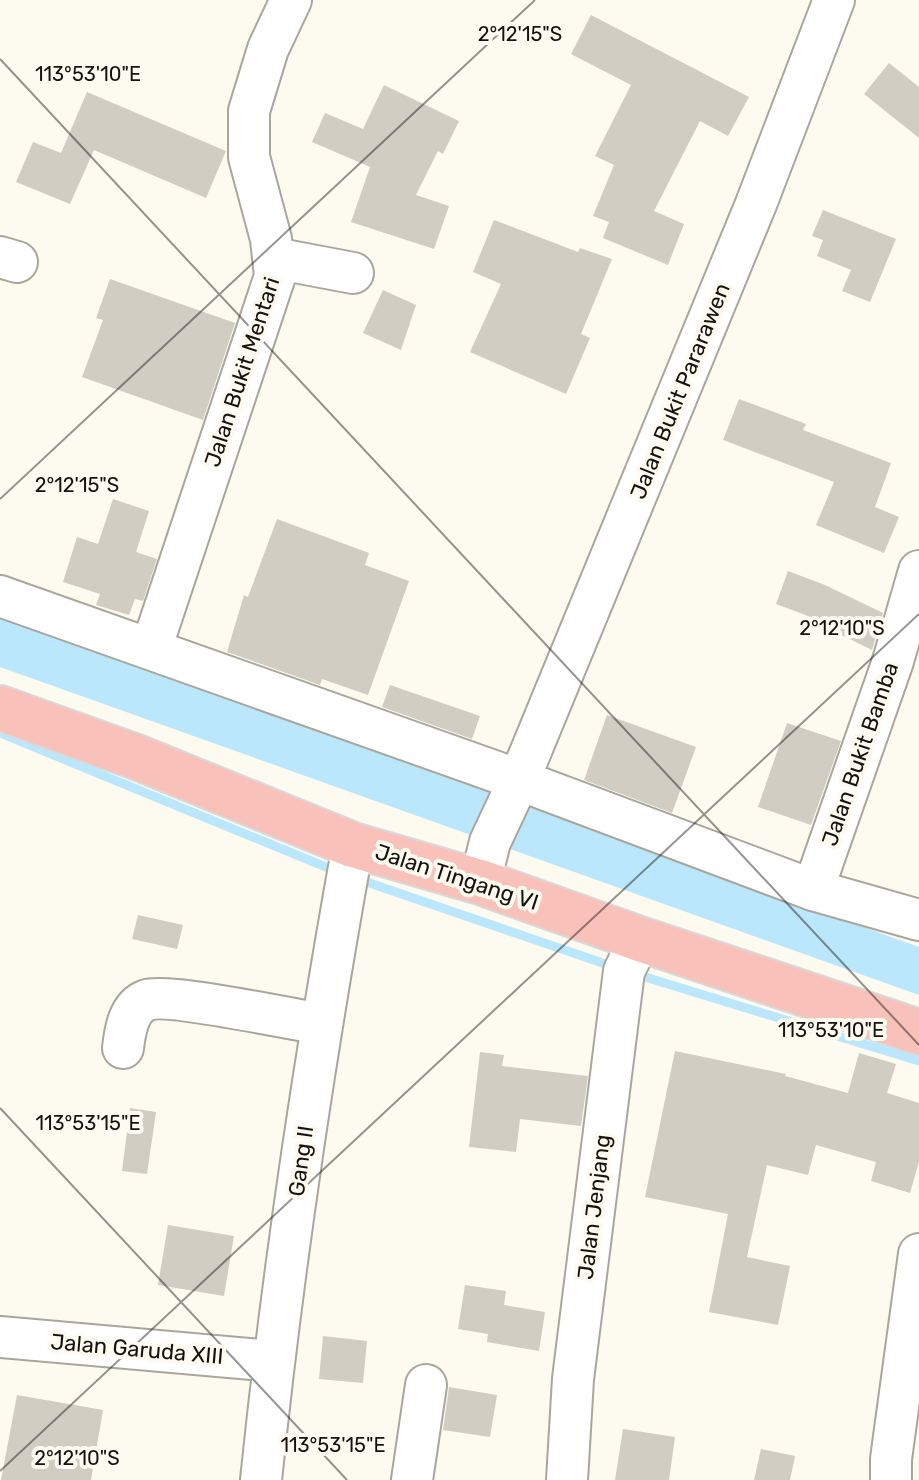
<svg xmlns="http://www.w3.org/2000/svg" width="919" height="1480" viewBox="0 0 919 1480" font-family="Rubik,sans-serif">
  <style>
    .water { fill: #bae7fc }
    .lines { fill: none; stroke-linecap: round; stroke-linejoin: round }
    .stream { stroke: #bae7fc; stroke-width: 9 }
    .building { fill: #d1cdc3 }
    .minor-casing { stroke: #a9a69b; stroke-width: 44 }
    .major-casing { stroke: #d9d9d9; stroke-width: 48 }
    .minor { stroke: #fff; stroke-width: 40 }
    .major { stroke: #f8c1b9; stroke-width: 44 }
    .ticks { fill: none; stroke: #14130f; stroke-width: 2; stroke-opacity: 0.45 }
    .labels { text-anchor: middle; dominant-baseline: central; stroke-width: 8; stroke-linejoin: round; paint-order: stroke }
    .street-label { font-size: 22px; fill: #14130f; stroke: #fdfaef }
    .ticks-label { font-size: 20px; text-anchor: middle; fill: #14130f; stroke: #fdfaef; stroke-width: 8; stroke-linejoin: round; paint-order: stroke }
  </style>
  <rect width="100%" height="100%" fill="#fdfaef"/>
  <!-- water -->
  <path class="water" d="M0 617 919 947V995L0 667Z"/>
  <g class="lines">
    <!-- stream -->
    <g class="stream">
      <path d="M0 733 338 872"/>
      <path d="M355 878 614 967"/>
      <path d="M632 973 919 1061"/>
    </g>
  </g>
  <!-- building -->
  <g class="building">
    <path d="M591 15 749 97 728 136 700 121 654 211 684 224 668 265 603 238 609 222 593 216 614 165 595 156 631 85 571 54Z"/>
    <path d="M889 63 919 87V138L864 94Z"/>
    <path d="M384 85 459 121 443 154 438 151 416 195 449 206 434 249 351 222 370 167 312 142 325 113 363 129Z"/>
    <path d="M87 92 226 151 206 198 94 150 70 204 16 182 33 142 61 153Z"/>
    <path d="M823 210 896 239 870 302 842 291 851 270 817 256 823 240 812 236Z"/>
    <path d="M494 220 578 252 580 248 612 259 581 334 590 338 566 394 470 352 501 284 473 272Z"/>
    <path d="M110 279 235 323 203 420 82 377 103 320 96 318Z"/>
    <path d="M383 290 416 305 401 350 363 333Z"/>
    <path d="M739 399 806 424 803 430 891 463 875 507 899 517 884 553 816 525 834 482 723 440Z"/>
    <path d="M113 499 149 511 136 552 157 559 143 601 135 599 129 615 96 605 100 594 63 582 77 537 98 544Z"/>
    <path d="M277 519 369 553 365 565 409 581 368 695 322 679 320 685 227 652 244 595 248 597Z"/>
    <path d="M788 571 825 585 883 613 872 650 815 622 816 619 776 604Z"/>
    <path d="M390 685 480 716 472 739 382 707Z"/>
    <path d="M607 715 696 747 672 813 584 780Z"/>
    <path d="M787 723 841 741 811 825 758 807Z"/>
    <path d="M138 915 183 925 177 949 132 939Z"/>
    <path d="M675 1051 786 1074 785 1076 848 1093 859 1053 896 1064 887 1093 919 1103V1162L910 1193 871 1181 876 1162 816 1145 808 1175 767 1165 747 1257 790 1266 778 1325 709 1312 728 1214 645 1197Z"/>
    <path d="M480 1052 504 1055 502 1066 588 1076 581 1126 520 1119 516 1152 469 1147Z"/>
    <path d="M130 1108 156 1112 147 1174 122 1171Z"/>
    <path d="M168 1225 234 1236 224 1296 158 1285Z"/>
    <path d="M465 1285 506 1291 504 1305 545 1312 539 1351 487 1342 488 1334 458 1329Z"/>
    <path d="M323 1336 367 1341 363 1383 319 1379Z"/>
    <path d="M449 1387 497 1395 490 1437 443 1430Z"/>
    <path d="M17 1395 103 1410 91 1480H1Z"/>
    <path d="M623 1429 675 1437 669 1480H615Z"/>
    <path d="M761 1449 795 1456 790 1480H754Z"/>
  </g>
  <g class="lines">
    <!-- minor casing -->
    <g class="minor-casing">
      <g id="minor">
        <path d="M0 257 17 262"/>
        <path d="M274 258 353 273"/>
        <path d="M0 596 519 780 813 890 919 920"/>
        <path d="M151 649 275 276 271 239 249 157V111L268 49 291 0"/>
        <path d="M480 882 490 842 519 780 756 204 834 0"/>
        <path d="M813 890 893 661 919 571"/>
        <path d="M123 1048C125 1031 128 1007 147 1000 168 993 291 1019 321 1024"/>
        <path d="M0 1337 273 1361"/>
        <path d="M261 1480C283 1267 315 1055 353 845"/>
        <path d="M412 1480 426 1385"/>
        <path d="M567 1480 573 1379 624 971 640 939"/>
        <path d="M891 1480V1459L919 1254"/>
      </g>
    </g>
    <!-- major casing -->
    <g class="major-casing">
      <path id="major" d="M0 708 134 756 353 845 480 882 640 939 919 1032"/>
    </g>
    <!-- minor -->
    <use href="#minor" class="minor"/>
    <!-- major -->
    <use href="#major" class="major"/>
  </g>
  <!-- ticks -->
  <path class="ticks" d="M0 59 919 1045M0 499 535 0M0 1108 347 1480M0 1471 919 614"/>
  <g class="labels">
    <!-- street labels -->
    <g class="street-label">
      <text transform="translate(242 372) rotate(-72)">Jalan Bukit Mentari</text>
      <text transform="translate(680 391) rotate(-68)">Jalan Bukit Pararawen</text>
      <text transform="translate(860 754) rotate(-71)">Jalan Bukit Bamba</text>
      <text transform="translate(457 877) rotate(18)">Jalan Tingang VI</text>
      <text transform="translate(301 1161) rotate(-82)">Gang II</text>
      <text transform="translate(594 1207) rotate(-83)">Jalan Jenjang</text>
      <text transform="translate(137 1349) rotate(5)">Jalan Garuda XIII</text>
    </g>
  </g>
  <g class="ticks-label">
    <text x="520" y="41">2°12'15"S</text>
    <text x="88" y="81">113°53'10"E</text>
    <text x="77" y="492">2°12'15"S</text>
    <text x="842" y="635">2°12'10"S</text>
    <text x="831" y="1037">113°53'10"E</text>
    <text x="88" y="1130">113°53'15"E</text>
    <text x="333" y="1452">113°53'15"E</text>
    <text x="77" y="1465">2°12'10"S</text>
  </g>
</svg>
